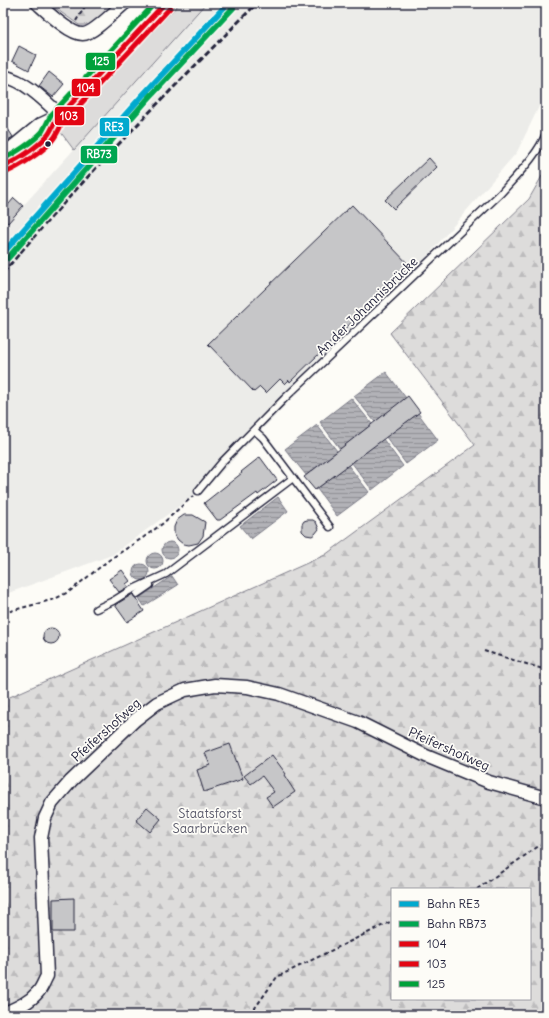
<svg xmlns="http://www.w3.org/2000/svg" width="549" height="1018" viewBox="0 0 549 1018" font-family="Delius,sans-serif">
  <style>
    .built { fill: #ecece9 }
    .green { fill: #dddcdb; stroke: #807f8b }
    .forest { fill: url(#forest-firs); stroke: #807f8b; fill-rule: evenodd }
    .water { fill: url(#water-rules); stroke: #787885 }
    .building { fill: #c6c6c8; stroke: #22223b }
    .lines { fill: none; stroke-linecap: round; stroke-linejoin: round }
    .lane-casing { stroke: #22223b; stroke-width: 9 }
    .street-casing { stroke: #22223b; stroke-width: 15 }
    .secondary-casing { stroke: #22223b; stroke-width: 20 }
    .path { stroke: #22223b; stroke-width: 2; stroke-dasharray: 4 3; stroke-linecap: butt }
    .lane { stroke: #fdfcf7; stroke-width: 6 }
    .street { stroke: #fdfcf7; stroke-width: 12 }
    .secondary { stroke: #fdfcf7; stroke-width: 17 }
    .rail { stroke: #22223b; stroke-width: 3; stroke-dasharray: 6 3; stroke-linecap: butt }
    .bus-1-casing { stroke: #fdfcf7; stroke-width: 8 }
    .bus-2-casing { stroke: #fdfcf7; stroke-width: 8 }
    .bus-3-casing { stroke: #fdfcf7; stroke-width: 8 }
    .bus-1 { stroke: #e30513; stroke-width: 5 }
    .bus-2 { stroke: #e30513; stroke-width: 5 }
    .bus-3 { stroke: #00a13a; stroke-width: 5 }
    .rail-1-casing { stroke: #fdfcf7; stroke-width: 9 }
    .rail-2-casing { stroke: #fdfcf7; stroke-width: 9 }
    .rail-1 { stroke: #00a9ce; stroke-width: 6 }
    .rail-2 { stroke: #00a651; stroke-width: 6 }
    .bus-dot { fill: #22223b; stroke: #fdfcf7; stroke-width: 1.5 }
    .labels { text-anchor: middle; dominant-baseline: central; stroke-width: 3.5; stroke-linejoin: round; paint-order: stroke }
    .street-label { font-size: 13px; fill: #22223b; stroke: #fdfcf7 }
    .park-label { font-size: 13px; fill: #5a5a6b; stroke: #fdfcf7 }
    .line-badge { stroke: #fdfcf7; stroke-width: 1.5 }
    .badge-label { font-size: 11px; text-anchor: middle; font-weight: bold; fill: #fff }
  </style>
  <defs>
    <pattern id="forest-firs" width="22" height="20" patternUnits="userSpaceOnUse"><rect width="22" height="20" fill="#dddcdb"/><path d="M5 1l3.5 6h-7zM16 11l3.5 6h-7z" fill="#bdbcbd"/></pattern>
    <pattern id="water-rules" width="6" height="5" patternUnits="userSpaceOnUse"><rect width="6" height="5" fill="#b2b2b7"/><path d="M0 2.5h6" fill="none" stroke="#909096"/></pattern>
  </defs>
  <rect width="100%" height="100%" fill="#fdfcf7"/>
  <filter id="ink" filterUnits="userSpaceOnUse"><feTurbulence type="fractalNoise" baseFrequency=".025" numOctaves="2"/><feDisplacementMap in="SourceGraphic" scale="8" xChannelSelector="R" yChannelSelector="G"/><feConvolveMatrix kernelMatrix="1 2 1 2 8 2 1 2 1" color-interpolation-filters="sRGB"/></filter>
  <g filter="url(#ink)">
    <!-- built -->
    <path class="built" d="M206 3H546V92L517 152 430 253 212 482 112 555 3 595V228Z"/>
    <!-- green -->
    <path class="green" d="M180 3H206L74 150 59 130Z"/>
    <!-- forest -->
    <g class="forest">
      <path d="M48 3H116L92 25H79Z"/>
      <path d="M546 169V1015H3V700L325 555 475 445 390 333 529 199ZM392 889H530V999H392Z"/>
    </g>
    <!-- water -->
    <g class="water">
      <path d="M386 372 406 398 375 422 354 396Z"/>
      <path d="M351 398 372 424 340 449 320 422Z"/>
      <path d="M418 413 438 440 406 464 386 437Z"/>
      <path d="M317 425 337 451 306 475 285 449Z"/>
      <path d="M383 439 403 466 372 490 352 463Z"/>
      <path d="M348 465 369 492 337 516 317 489Z"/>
      <path d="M278 497 288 511 251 539 240 526Z"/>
      <circle cx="170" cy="550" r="8"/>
      <circle cx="155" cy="561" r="8"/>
      <circle cx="141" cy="572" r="8"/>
      <path d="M172 576 178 585 144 606 139 598Z"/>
    </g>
    <!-- building -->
    <g class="building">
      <path d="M19 46 36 55 29 70 12 61Z"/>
      <path d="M49 72 64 84 53 97 39 86Z"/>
      <path d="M3 121 13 137 3 143Z"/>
      <path d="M429 158 437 167 394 209 385 200Z"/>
      <path d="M14 198 23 206 8 223 3 218V211Z"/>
      <path d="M352 205 410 266 290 382 289 380 285 384 280 379 266 393 260 387 254 392 208 344Z"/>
      <path d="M408 396 420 412 315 490 304 477Z"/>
      <path d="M260 457 277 480 258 495 257 493 220 520H217L204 503 242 473 241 472Z"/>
      <path d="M184 515H193L205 522 203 536 198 543 189 545 183 544 178 540 174 534V527L177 520Z"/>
      <path d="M307 520H313L316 522 319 529 315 534 312 536 306 535 302 531V524L304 521Z"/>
      <path d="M122 570 130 581 126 584 128 587 119 592 109 579Z"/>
      <path d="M133 594 144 611 127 622 115 605Z"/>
      <circle cx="51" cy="636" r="8"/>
      <path d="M230 744 243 779 204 792 197 770 210 765 205 753Z"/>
      <path d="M272 755 286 774 284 775 295 792 273 807 266 797 274 792 262 776 251 784 244 776Z"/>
      <path d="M147 807 161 819 150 832 136 820Z"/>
      <path d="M74 898V932H53V899Z"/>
    </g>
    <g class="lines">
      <!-- lane casing -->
      <g class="lane-casing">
        <g id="lane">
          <path d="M254 430 263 438 330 527"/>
          <path d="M198 491 223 461 284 399 501 193C515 177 539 154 546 133"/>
          <path d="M137 594 150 585"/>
          <path d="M96 609 113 601 129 591 166 574 293 478"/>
        </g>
      </g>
      <!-- street casing -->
      <g class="street-casing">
        <g id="street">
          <path d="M37 3C46 11 71 35 83 34 93 34 116 10 125 3"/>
          <path d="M3 76C26 81 44 100 60 115"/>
          <path d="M3 1014C16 1008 29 1003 38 992 42 988 44 981 47 976L41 838 45 818 52 803 71 781 135 720 157 703 185 690 215 685 247 687 279 694 358 722 426 756 489 782 546 798"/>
        </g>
      </g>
      <!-- secondary casing -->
      <g class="secondary-casing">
        <path id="secondary" d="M3 158 41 127 56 120 165 3"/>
      </g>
      <!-- path -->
      <g class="path">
        <path d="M76 21 87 3"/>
        <path d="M3 613 55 599 70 591 109 560 144 537 162 524 193 496"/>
        <path d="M484 651 546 670"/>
        <path d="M477 889 546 841"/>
        <path d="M250 1015 277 977 392 921"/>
      </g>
      <!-- lane -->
      <use href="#lane" class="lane"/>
      <!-- street -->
      <use href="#street" class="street"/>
      <!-- secondary -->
      <use href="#secondary" class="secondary"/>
      <!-- rail -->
      <path class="rail" d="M3 273C82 178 170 91 257 3"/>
      <!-- bus-1 casing -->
      <g class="bus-1-casing">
        <path id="bus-1" d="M3 166C18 160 36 148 47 136 51 132 53 125 56 120L165 3"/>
      </g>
      <!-- bus-2 casing -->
      <g class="bus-2-casing">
        <path id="bus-2" d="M5 173C19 167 46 150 54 138 57 134 59 129 62 124L170 8"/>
      </g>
      <!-- bus-3 casing -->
      <g class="bus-3-casing">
        <path id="bus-3" d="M3 159C14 154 34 141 42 132 45 127 48 120 51 115L155 3"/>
      </g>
      <!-- bus-1 -->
      <use href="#bus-1" class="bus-1"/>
      <!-- bus-2 -->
      <use href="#bus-2" class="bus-2"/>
      <!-- bus-3 -->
      <use href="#bus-3" class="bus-3"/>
      <!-- rail-1 casing -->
      <g class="rail-1-casing">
        <path id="rail-1" d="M3 253 142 96 228 3"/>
      </g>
      <!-- rail-2 casing -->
      <g class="rail-2-casing">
        <path id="rail-2" d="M8 258 147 100 233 8"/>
      </g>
      <!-- rail-1 -->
      <use href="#rail-1" class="rail-1"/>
      <!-- rail-2 -->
      <use href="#rail-2" class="rail-2"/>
    </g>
  </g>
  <!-- markers -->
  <circle class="bus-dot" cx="48" cy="144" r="3.5"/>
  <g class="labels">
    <!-- street labels -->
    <g class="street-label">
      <text transform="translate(367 306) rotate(-44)">An der Johannisbrücke</text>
      <text transform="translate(106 730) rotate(-42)">Pfeifershofweg</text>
      <text transform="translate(449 749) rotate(24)">Pfeifershofweg</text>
    </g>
    <!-- park labels -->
    <g class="park-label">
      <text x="210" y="813">Staatsforst<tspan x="210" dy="15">Saarbrücken</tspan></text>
    </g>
  </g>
  <g class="line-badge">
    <rect x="85" y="52" width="31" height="19" rx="4" fill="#00a13a"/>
    <rect x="71" y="78" width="30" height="19" rx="4" fill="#e30513"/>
    <rect x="54" y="106" width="31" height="20" rx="4" fill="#e30513"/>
    <rect x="99" y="117" width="31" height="20" rx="4" fill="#00a9ce"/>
    <rect x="80" y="145" width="38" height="19" rx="4" fill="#00a651"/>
  </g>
  <g class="badge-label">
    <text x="101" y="65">125</text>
    <text x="86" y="92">104</text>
    <text x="69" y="120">103</text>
    <text x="114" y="131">RE3</text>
    <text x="99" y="158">RB73</text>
  </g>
  <!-- margin -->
  <rect width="549" height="1018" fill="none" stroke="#fdfcf7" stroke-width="16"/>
  <rect x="8" y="8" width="533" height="1002" fill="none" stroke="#22223b" stroke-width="1.5" filter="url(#ink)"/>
  <!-- legend -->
  <rect x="391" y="888" width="140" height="112" fill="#fdfcf7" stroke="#a5a5ac"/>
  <rect x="399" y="901" width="20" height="6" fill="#00a9ce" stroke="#a5a5ac"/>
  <text x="427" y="908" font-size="12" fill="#22223b">Bahn RE3</text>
  <rect x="399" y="921" width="20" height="6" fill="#00a651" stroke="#a5a5ac"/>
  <text x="427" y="928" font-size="12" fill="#22223b">Bahn RB73</text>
  <rect x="399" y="941" width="20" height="6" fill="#e30513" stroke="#a5a5ac"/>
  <text x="427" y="948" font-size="12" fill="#22223b">104</text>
  <rect x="399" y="961" width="20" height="6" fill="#e30513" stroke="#a5a5ac"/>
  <text x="427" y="968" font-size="12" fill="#22223b">103</text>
  <rect x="399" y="981" width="20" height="6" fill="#00a13a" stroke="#a5a5ac"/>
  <text x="427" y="988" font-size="12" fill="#22223b">125</text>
</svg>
